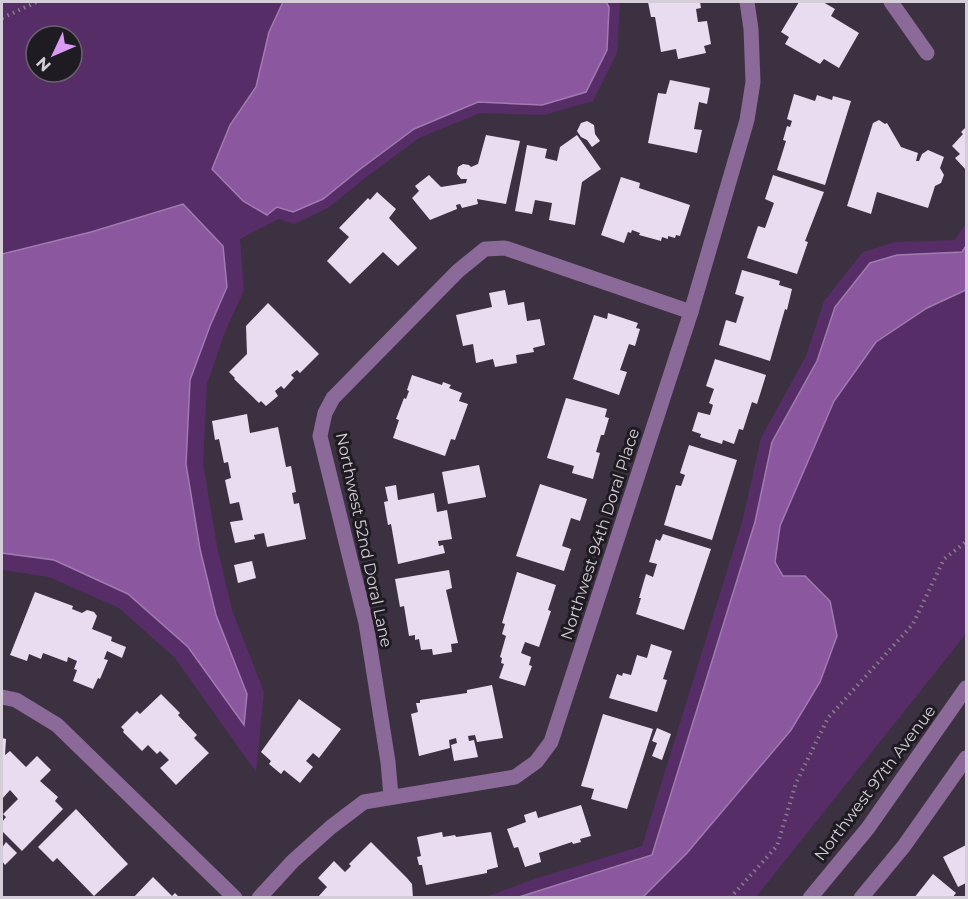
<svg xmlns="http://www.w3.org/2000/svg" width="968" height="899" viewBox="0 0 968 899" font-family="Montserrat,sans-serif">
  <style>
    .green { fill: #572d68; fill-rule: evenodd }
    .water { fill: #8b589f; stroke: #a17bb0; stroke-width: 1.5 }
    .building { fill: #eadcf0 }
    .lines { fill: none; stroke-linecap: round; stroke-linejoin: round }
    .path { stroke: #867e8a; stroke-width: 4; stroke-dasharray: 1.5 4.5; stroke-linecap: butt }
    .minor { stroke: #8b6999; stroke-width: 15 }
    .labels { text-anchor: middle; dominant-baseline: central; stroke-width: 6; stroke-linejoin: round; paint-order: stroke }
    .street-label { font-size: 16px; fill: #d5ced8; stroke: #1f1b22 }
  </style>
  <rect width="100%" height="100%" fill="#3b3140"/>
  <!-- green -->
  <g class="green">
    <path d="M2 2H618L620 4 617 53 593 101 544 115 480 113 419 138 365 178 328 208 294 224 279 219 240 239 244 290 225 332 207 384 203 463 217 546 232 610 264 692 256 772 175 658 119 608 49 577 2 570ZM36 36H72V72H36Z"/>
    <path d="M966 223V634L756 897 483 898 531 880 642 846 743 519 761 438 806 356 824 301 863 252 895 242 955 240Z"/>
  </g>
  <!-- water -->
  <g class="water">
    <path d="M283 2H606L609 7 607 50 586 92 542 105 478 102 414 129 359 170 323 199 293 212 277 207 267 215 243 201 212 169 230 125 256 87 269 32Z"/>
    <path d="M183 204 223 246 227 287 210 326 190 380 186 464 200 549 216 615 247 694 244 725 188 647 128 594 54 560 2 553V254L91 232Z"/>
    <path d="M966 246V290L927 308 876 342 834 401 780 526 775 562 783 576H805L830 601 837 636 820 682 791 730 687 853 643 897H519L652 855 755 522 772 442 817 361 835 307 870 263 897 255 962 252Z"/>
  </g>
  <!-- building -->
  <g class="building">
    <path d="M648 2H700L701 8 696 9 698 22 707 21 711 44 704 46 706 53 678 59 676 49 661 52 655 17H651Z"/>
    <path d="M799 2H823L835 9 831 16 859 33 839 68 824 59 820 64 785 44 789 37 781 32Z"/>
    <path d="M670 80 710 88 707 104 699 102 694 129 702 130 697 153 648 143 658 93 666 94Z"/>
    <path d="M794 94 815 101 817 95 832 100 833 96 851 101 825 185 777 170 786 141 783 140 787 126 790 127 792 121 787 119Z"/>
    <path d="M879 120 885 124 887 123 901 147 918 153 916 161H919L922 154 928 150 944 157 940 168 944 175 941 183 935 186 928 208 877 192 871 214 847 206 873 123Z"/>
    <path d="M587 121 594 125 595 134 600 141 592 147 587 140 581 137 577 131 581 123Z"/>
    <path d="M966 127V170L955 158 960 154 952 146 963 134 961 132Z"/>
    <path d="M486 135 520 141 506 204 477 199 478 204 462 208 460 204 456 205 457 209 430 220 412 198 419 191 415 186 429 175 441 187 466 183 467 179H461L457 174 458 167 463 164 469 165 471 167 478 164Z"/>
    <path d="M577 135 601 169 582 182 575 225 549 220 552 203 535 200 532 214 515 211 527 145 547 149 545 158 557 161 560 147Z"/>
    <path d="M773 175 824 192 805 241 808 242 797 274 747 258 758 226 765 228 774 203 765 199Z"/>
    <path d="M621 177 640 183 639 188 690 205 680 236 676 235 675 238 668 236V239L662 237 661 241 639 235 640 233 632 230 631 233 628 232 624 243 601 235Z"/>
    <path d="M377 192 396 209 389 218 417 248 398 266 383 252 350 284 327 261 349 237 339 228 368 198 370 200Z"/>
    <path d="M742 270 780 281 779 285 792 289 787 310 785 309 770 361 719 345 726 320 736 323 744 297 735 294Z"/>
    <path d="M505 290 508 305 524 302 527 321 540 319 545 345 533 348 534 352 516 355 517 363 495 367 493 359 476 363 473 344 463 346 456 315 492 307 489 293Z"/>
    <path d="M268 303 319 354 300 373 297 370 291 375 294 378 284 389 281 386 275 391 278 396 266 406 261 401 259 403 234 379 235 378 229 372 247 354 246 326Z"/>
    <path d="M608 313 638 323 636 328 640 329 635 346 629 344 620 370 627 372 619 395 573 379 594 315 607 319Z"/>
    <path d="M715 359 766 375 757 404 752 402 743 430 739 429 734 444 723 440 722 444 700 437 701 434 692 431 698 412 710 415 713 405 709 403 714 389 706 386Z"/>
    <path d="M412 375 442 385 443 382 451 385 449 388 462 393 459 401 468 404 455 440 451 439 445 456 393 438 399 420 396 419 404 398 406 399 409 391 407 390Z"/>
    <path d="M566 398 607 409 605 417 609 418 604 435H601L596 452 600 453 593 479 572 473 574 466 547 458Z"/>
    <path d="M247 414 250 433 278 427 286 467 291 466 296 492 292 493 294 504 299 503 306 539 267 547 264 533 254 535 255 539 235 543 230 522 243 520 239 502 230 504 225 480 231 478 228 462 224 463 219 439 215 440 212 421Z"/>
    <path d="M689 445 737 460 712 540 664 525 676 485 681 486 685 475 680 473Z"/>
    <path d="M479 465 486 497 448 504 442 472Z"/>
    <path d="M540 484 587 499 580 521 571 518 562 546 571 549 564 571 516 556Z"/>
    <path d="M396 485 398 500 434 493 437 512 447 510 452 539 438 541 439 546 443 545 445 553 398 564 391 524 388 525 384 502 388 501 385 487Z"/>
    <path d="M663 534 711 549 684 630 636 614 641 598H639L646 574 653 577 657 564 649 562 656 539 660 541Z"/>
    <path d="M252 561 256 578 238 583 234 565Z"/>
    <path d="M449 570 452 588 446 590 458 643 451 644 452 652 433 655 432 649 421 650 419 639 415 640V635L409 636 404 606 400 607 395 579Z"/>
    <path d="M517 572 556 585 548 610 551 611 539 647 525 642 521 653 531 657 529 665 532 666 525 686 499 678 504 664 501 663 502 658 500 657 506 636 502 634 505 624 502 623Z"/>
    <path d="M35 592 73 606 72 609 82 613 87 610 94 612 97 616 92 629 112 637 111 641 126 647 122 658 107 651 104 659 108 660 100 679 98 678 93 689 73 681 77 670 74 669 77 661 68 657 67 662 43 653 41 659 29 654 27 661 10 655Z"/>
    <path d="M651 644 672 651 663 679 667 680 657 712 609 698 617 674 622 676 623 673 631 675 637 655 647 658Z"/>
    <path d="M492 685 503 738 477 742 475 735 468 736 469 741 474 740 478 757 454 761 451 745 457 743 456 738 449 740 450 748 419 756 411 714 418 712 416 703H420V700L467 693V690Z"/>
    <path d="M161 694 180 713 178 715 197 735 194 738 209 753 176 785 160 768 169 760 160 751 157 754 148 745 142 751 123 732 124 730 121 727 137 711 140 714Z"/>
    <path d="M299 699 341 729 319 758 313 753 306 761 313 767 300 783 284 770 281 774 269 764 271 761 261 752Z"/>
    <path d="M603 714 653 729 627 809 591 799 594 789 581 786Z"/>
    <path d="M657 728 671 734 662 760 652 756 657 743 652 741Z"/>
    <path d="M2 738 6 739 5 755 10 751 26 767 37 756 51 770 40 781 58 797 55 801 63 809 22 851 2 831V822L6 817 3 814 18 799 10 790 2 799Z"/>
    <path d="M581 805 591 836 580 839 581 842 573 844 572 842 539 853 541 862 525 867 518 847 514 848 507 829 526 822 524 815 536 811 538 818Z"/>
    <path d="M76 809 128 864 94 896 57 858 53 862 38 847Z"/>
    <path d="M442 832 443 837 455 835 456 837 491 832 498 867 487 870V873L426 885 422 865H419L417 857 421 856 417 837Z"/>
    <path d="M6 842 17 853 5 865 2 861V848Z"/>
    <path d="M371 842 407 878 412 884 413 898H317L327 887 318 878 334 861 345 872 351 866 349 864Z"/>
    <path d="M966 845V883L958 887 943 857Z"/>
    <path d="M933 874 956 893 952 898H914Z"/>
    <path d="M153 877 172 896 175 893 180 898H133Z"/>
  </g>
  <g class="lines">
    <!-- path -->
    <g class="path">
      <path d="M2 18 37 2"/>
      <path d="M730 898 777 846 796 783 828 718 913 624 944 559 966 542"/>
    </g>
    <!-- minor -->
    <g class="minor">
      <path d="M891 2 927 53"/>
      <path d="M2 697 16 700 57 725 235 898"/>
      <path d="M391 796 388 762 366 623 320 436 325 413 333 398 458 271 485 249 505 248 691 312"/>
      <path d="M259 898 293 861 331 827 364 802 515 777 536 762 551 742 691 312 747 120 753 82 751 29 747 2"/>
      <path d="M810 898 868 828 966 688"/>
      <path d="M861 898 904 846 966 758"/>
    </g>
  </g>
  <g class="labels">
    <!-- street labels -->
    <g class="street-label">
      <text transform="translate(600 534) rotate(-72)">Northwest 94th Doral Place</text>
      <text transform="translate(364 540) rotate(78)">Northwest 52nd Doral Lane</text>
      <text transform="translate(875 783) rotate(-53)">Northwest 97th Avenue</text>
    </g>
  </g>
  <!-- border -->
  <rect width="968" height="899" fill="none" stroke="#d5ced8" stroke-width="6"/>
  <!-- north arrow -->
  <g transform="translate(54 54) rotate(226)"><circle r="28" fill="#1f1b22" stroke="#68636b" stroke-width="1.5"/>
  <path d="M0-4.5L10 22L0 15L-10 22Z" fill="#db9af6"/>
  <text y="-9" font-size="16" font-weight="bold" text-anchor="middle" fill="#d5ced8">N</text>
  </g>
</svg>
